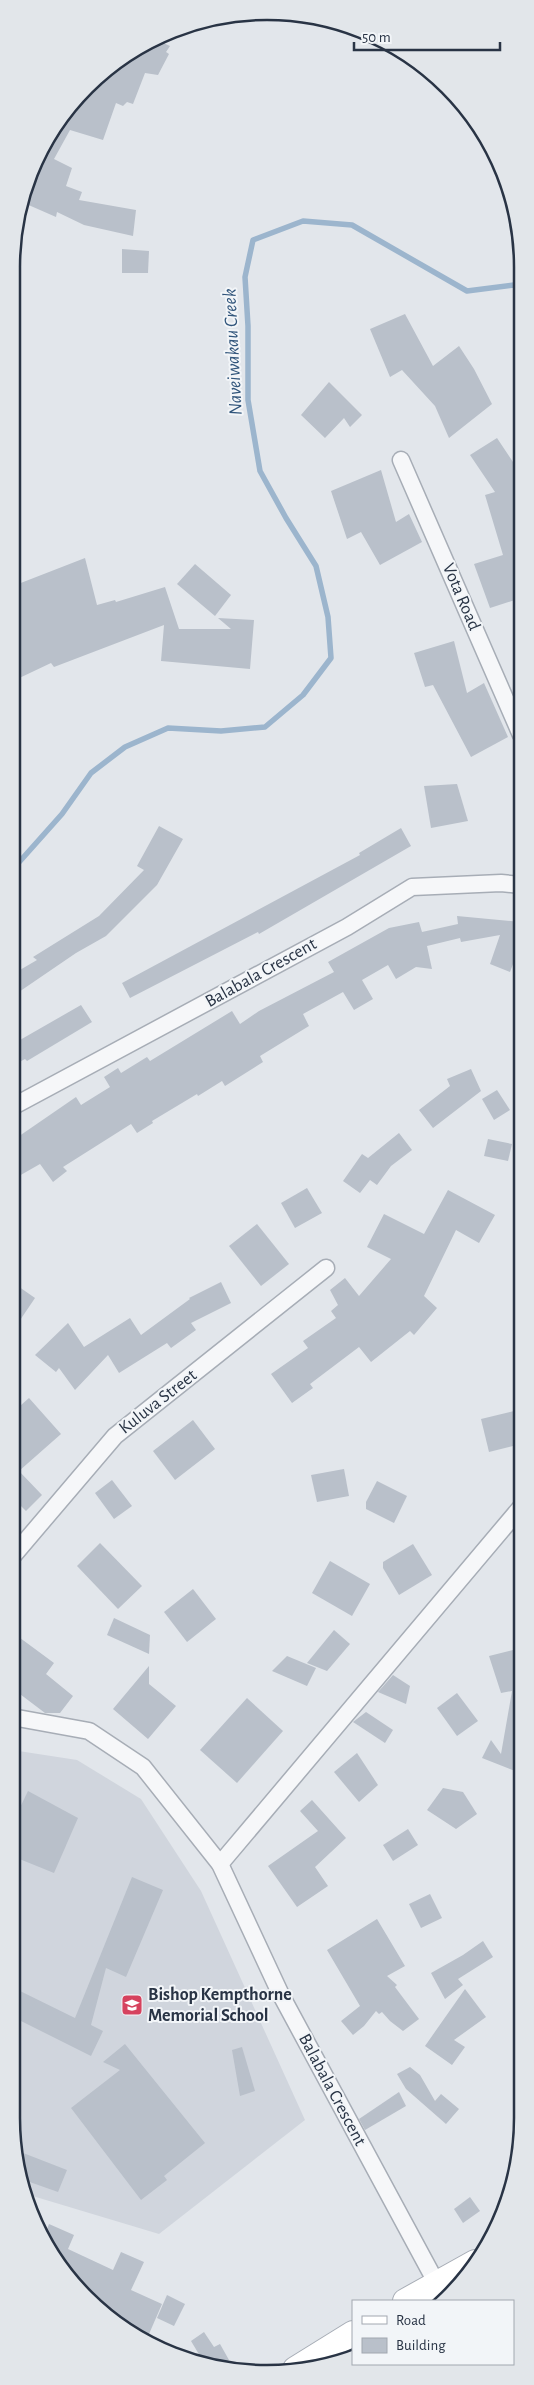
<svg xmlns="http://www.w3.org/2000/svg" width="534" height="2385" viewBox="0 0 534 2385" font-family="'Alegreya Sans',sans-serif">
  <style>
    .built { fill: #d0d5dd }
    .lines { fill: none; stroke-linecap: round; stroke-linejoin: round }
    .stream { stroke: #9cb5cd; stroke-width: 5.5 }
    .building { fill: #b9c0ca }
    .street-casing { stroke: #a7adb6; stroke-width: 19 }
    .secondary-casing { stroke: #a7adb6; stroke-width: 26 }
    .street { stroke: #f6f7f9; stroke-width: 16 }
    .secondary { stroke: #fff; stroke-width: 24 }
    .labels { text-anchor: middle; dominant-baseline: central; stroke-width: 4; stroke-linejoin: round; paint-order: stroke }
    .street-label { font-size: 18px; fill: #293445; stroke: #f2f5f8 }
    .poi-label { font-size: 18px; font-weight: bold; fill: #293445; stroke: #f2f5f8; text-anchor: start }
    .water-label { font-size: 19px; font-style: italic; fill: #31557b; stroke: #f2f5f8 }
    .rim { fill: none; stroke: #293445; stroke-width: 2.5 }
  </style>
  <rect width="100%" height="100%" fill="#e2e6eb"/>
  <!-- built -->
  <path class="built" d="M12 1750 77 1760 141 1799 201 1891 305 2120 159 2234 26 2194 11 2118Z"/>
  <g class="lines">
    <!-- stream -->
    <path class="stream" d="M13 869 62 814 91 773 125 747 168 728 221 731 265 727 303 695 331 658 328 617 316 566 286 518 260 471 248 400V326L245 277 253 240 303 221 352 225 467 291 514 285 521 288"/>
  </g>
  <!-- building -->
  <g class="building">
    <path d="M159 41 170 46 166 52 169 54 158 75 145 73 133 104 127 102 123 106 116 103 103 140 70 130 54 159 72 168 66 186 82 192 79 200 136 210 133 236 84 225 57 212 56 217 24 203 46 139 112 64Z"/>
    <path d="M122 249 149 251 148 273H122Z"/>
    <path d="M405 314 433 366 459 346 474 369 492 404 449 438 435 406 402 370 390 377 370 329Z"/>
    <path d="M329 382 362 415 350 427 344 418 325 438 301 415Z"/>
    <path d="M497 438 521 474V598L490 608 474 564 503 555 485 495 495 492 470 455Z"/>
    <path d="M381 470 396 522 409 514 422 542 380 565 361 532 347 539 331 491Z"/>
    <path d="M85 558 97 605 115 600 116 602 165 587 179 629H231L218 618 254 620 250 669 161 661 164 625 54 667 51 663 13 681V586Z"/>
    <path d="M195 564 231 595 215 616 177 584Z"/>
    <path d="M454 641 467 693 484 683 508 737 471 757 433 685 425 687 414 653Z"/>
    <path d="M457 784 468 821 431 828 424 786Z"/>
    <path d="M159 826 183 839 157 885 106 936 76 953 13 996V974L37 960 33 957 99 916 144 870 137 866Z"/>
    <path d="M401 828 411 846 259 934 258 932 130 998 122 983 360 855 359 853Z"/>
    <path d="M457 916 521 922V943L510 972 490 964 500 935 461 942 460 938 427 946 432 969 416 967 396 979 388 965 362 980 373 999 354 1010 343 992 303 1014 309 1026 260 1056 263 1062 225 1086 222 1081 198 1096 197 1094 152 1121 153 1123 137 1133 131 1124 63 1167 67 1171 53 1182 40 1164 12 1180V1141L76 1097 81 1105 110 1087 104 1077 118 1068 121 1073 147 1057 150 1061 232 1011 240 1024 259 1011 334 972 328 962 389 928 419 922 422 932 458 924Z"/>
    <path d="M81 1005 92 1022 27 1061 25 1059 12 1066 13 1044Z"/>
    <path d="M471 1069 481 1091 433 1128 419 1110 450 1086 447 1079Z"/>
    <path d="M497 1090 510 1110 494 1120 482 1099Z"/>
    <path d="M399 1133 412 1150 391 1166 377 1185 370 1180 360 1193 343 1181 362 1154 368 1158Z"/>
    <path d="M488 1139 512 1144 508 1161 484 1156Z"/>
    <path d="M307 1188 322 1213 295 1228 281 1203Z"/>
    <path d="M448 1190 495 1215 479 1243 456 1230 424 1296 437 1308 414 1335 410 1331 371 1362 359 1347 310 1384 313 1388 292 1403 271 1374 308 1348 303 1341 336 1318 331 1311 338 1305 330 1290 345 1278 359 1296 391 1259 367 1247 384 1214 424 1234Z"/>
    <path d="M257 1224 289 1264 261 1286 229 1246Z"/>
    <path d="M12 1282 35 1298 12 1332Z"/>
    <path d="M221 1282 231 1303 191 1323 196 1330 171 1348 167 1343 119 1373 108 1355 75 1390 59 1368 56 1372 35 1355 68 1323 84 1347 130 1318 141 1335 190 1299 189 1298Z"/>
    <path d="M29 1398 61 1434 19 1471 42 1495 26 1511 12 1497V1413Z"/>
    <path d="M518 1410 521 1422V1444L489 1452 481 1419Z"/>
    <path d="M193 1420 215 1449 175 1480 153 1451Z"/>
    <path d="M344 1469 349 1496 317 1502 311 1475Z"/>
    <path d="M112 1480 132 1506 114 1519 95 1493Z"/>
    <path d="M377 1481 407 1496 394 1523 366 1509V1502Z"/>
    <path d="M100 1543 142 1586 118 1609 77 1566Z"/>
    <path d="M413 1544 432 1575 399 1595 383 1568V1562Z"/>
    <path d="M330 1561 370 1584 352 1616 312 1593Z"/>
    <path d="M193 1589 216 1619 187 1642 164 1612Z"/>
    <path d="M114 1618 150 1635 149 1654 107 1635Z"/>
    <path d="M334 1630 350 1644 327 1671 307 1663Z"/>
    <path d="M12 1632 54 1663 46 1674 73 1696 60 1713H45L12 1688Z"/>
    <path d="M521 1648V1688L514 1690 521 1691V1753L515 1771 482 1758 491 1740 501 1754 512 1691 501 1693 489 1656Z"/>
    <path d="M287 1656 316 1668 307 1686 272 1671Z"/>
    <path d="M149 1666V1684L176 1706 148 1739 113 1709Z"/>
    <path d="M393 1675 410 1686 406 1704 378 1692Z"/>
    <path d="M457 1693 478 1721 457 1736 437 1708Z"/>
    <path d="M247 1698 283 1731 237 1783 200 1750Z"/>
    <path d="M366 1712 393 1730 385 1743 353 1722Z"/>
    <path d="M357 1753 378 1785 359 1802 334 1772Z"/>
    <path d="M443 1788 463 1792 477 1814 456 1829 427 1810Z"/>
    <path d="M28 1791 78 1818 54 1873 12 1856V1824Z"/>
    <path d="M312 1800 346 1838 315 1867 328 1886 297 1907 268 1866 318 1831 300 1811Z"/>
    <path d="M408 1829 418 1845 393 1861 383 1845Z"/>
    <path d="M132 1877 163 1890 126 1977 106 1968 91 2025 103 2031 91 2056 11 2016V1999L18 1990 75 2018Z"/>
    <path d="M430 1894 442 1918 421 1928 409 1904Z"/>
    <path d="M377 1919 405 1966 387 1976 397 1985 395 1987 419 2019 403 2031 390 2021 382 2012 379 2014 376 2011 364 2026 353 2035 341 2021 360 2006 327 1950Z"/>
    <path d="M483 1941 493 1957 458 1979 463 1985 445 1999 431 1973 463 1955Z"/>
    <path d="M465 1989 486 2017 454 2040 465 2047 452 2065 425 2046Z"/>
    <path d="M125 2044 205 2143 164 2176 167 2180 141 2200 71 2108 120 2070 103 2062Z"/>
    <path d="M242 2047 255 2091 240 2096 232 2050Z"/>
    <path d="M410 2067 420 2075 435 2101 441 2094 459 2109 446 2124 406 2089 397 2074Z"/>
    <path d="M399 2092 406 2106 365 2130 359 2119Z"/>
    <path d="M18 2151 67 2170 58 2192 24 2180Z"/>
    <path d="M470 2197 480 2211 463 2223 454 2209Z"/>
    <path d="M49 2224 74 2235 68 2249 113 2270 121 2252 144 2262 131 2290 162 2304 146 2341 75 2287 44 2237Z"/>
    <path d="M167 2295 185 2304 174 2326 157 2318Z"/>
    <path d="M204 2332 214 2347 220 2344 229 2360 223 2364 225 2366 196 2359 200 2356 191 2341Z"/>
  </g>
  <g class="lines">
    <!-- street casing -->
    <g class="street-casing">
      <g id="street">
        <path d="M401 460 521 735"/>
        <path d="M12 1107 347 927 412 887 501 883 521 885"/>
        <path d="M12 1557 115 1436 326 1268"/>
        <path d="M12 1717 89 1731 143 1767 220 1864 281 1995 444 2297"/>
        <path d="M220 1864 521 1507"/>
      </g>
    </g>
    <!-- secondary casing -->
    <g class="secondary-casing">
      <g id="secondary">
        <path d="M405 2301 475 2262"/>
        <path d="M295 2369 353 2333"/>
      </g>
    </g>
    <!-- street -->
    <use href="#street" class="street"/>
    <!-- secondary -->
    <use href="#secondary" class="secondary"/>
  </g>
  <!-- icons -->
  <defs>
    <g id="school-square" transform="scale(1.125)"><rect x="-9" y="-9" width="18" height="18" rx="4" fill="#d6425e" stroke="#f2f5f8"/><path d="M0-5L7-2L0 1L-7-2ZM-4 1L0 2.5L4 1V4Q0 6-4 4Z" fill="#fff"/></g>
  </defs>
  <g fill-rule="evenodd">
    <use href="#school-square" x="132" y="2005"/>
  </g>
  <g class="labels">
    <!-- street labels -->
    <g class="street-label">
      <text transform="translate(461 597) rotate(67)">Vota Road</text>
      <text transform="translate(261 973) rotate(-29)">Balabala Crescent</text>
      <text transform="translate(158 1402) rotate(-38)">Kuluva Street</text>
      <text transform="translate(332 2090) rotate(62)">Balabala Crescent</text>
    </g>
    <!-- poi labels -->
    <g class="poi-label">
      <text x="148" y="1995">Bishop Kempthorne<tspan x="148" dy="21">Memorial School</tspan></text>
    </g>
    <!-- water labels -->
    <g class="water-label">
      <text transform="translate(233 352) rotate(-93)">Naveiwakau Creek</text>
    </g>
  </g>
  <!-- crop -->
  <path d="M0 0H534V2385H0ZM267 20H267A247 247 0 0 1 514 267V2118A247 247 0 0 1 267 2365H267A247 247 0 0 1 20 2118V267A247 247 0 0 1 267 20Z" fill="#e2e6ea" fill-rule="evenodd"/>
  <path class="rim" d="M267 20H267A247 247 0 0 1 514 267V2118A247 247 0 0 1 267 2365H267A247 247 0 0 1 20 2118V267A247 247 0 0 1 267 20Z"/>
  <!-- legend -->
  <rect x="352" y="2300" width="162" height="65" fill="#f2f5f8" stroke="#a2a8b0"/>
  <rect x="362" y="2316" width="25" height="8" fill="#ffffff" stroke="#a2a8b0"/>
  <text x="396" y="2325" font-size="15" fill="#293445">Road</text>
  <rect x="362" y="2338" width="25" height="15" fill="#b9c0ca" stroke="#a2a8b0"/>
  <text x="396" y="2350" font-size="15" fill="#293445">Building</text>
  <!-- scale -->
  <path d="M354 42v8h146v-8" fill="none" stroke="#293445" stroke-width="2.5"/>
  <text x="362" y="42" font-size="15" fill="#293445" stroke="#f2f5f8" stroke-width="4" paint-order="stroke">50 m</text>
</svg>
